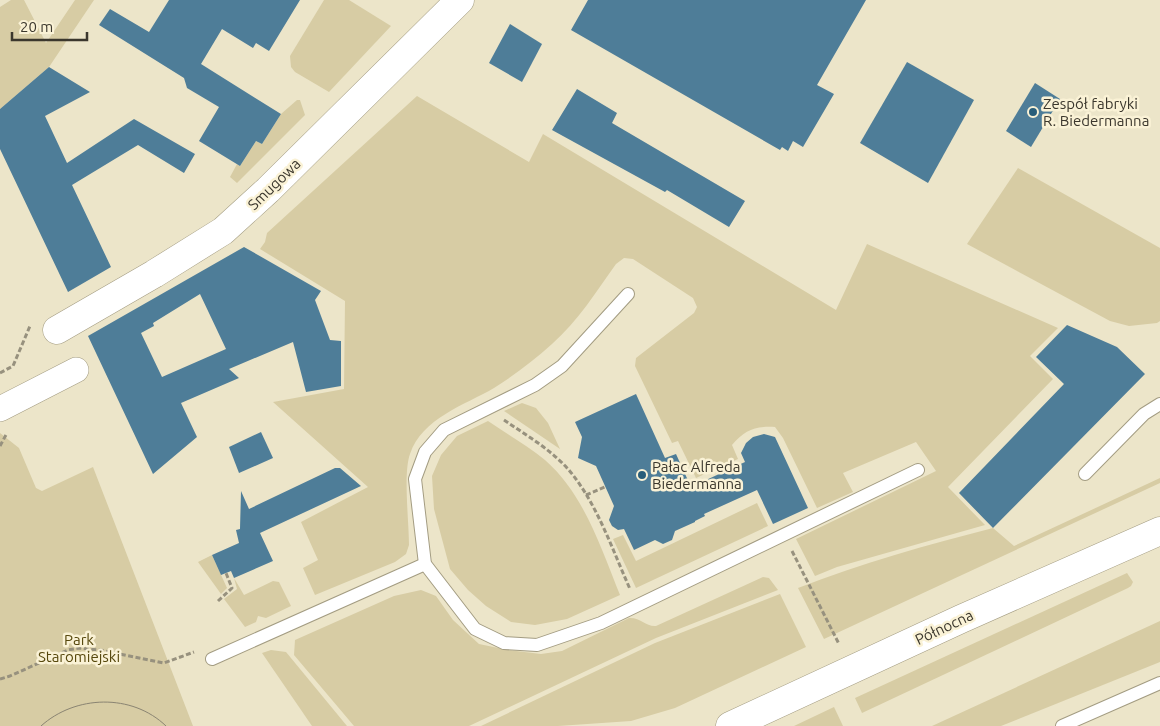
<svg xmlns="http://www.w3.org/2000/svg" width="1160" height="726" viewBox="0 0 1160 726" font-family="Ubuntu,sans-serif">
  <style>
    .green { fill: #d7cca4 }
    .building { fill: #4e7d98; fill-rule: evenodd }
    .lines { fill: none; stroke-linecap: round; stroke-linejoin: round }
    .service-casing { stroke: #a39c82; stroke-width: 14 }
    .minor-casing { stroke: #a39c82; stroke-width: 26 }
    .tertiary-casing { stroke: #a39c82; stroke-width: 29 }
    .path { stroke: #97917e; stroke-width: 3; stroke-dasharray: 5 2.5; stroke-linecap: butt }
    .service { stroke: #fff; stroke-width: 12 }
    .minor { stroke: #fff; stroke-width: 25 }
    .tertiary { stroke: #fff; stroke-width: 28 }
    .tram { stroke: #8a8472; stroke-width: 1 }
    .poi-dot { fill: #295e7a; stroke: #faf2d6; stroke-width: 2 }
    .labels { text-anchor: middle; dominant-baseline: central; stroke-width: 5; stroke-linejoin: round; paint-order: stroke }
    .poi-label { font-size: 15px; fill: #3b372d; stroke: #faf2d6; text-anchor: start }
    .street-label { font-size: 15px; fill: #3b372d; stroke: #faf2d6 }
    .park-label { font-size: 15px; fill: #57480d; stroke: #faf2d6 }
  </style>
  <rect width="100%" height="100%" fill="#ece5c9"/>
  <!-- green -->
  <g class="green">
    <path d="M11 0H24L46 43 75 0H94L49 67 0 109V7Z"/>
    <path d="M324 0H349L391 26 329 92 295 72 291 67 290 56Z"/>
    <path d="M417 96 529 162 543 134 836 310 867 244 1058 328 1030 356 1053 379 948 487 985 525 837 567 815 576 796 539 936 471 916 442 843 473 853 492 817 508 783 438 775 427C755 426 745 430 732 445L738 459 696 478 678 441 672 443 635 366 636 358 694 313 697 307 693 298 633 259 624 258 616 264C596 292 578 321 552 344 534 360 515 375 494 388 465 405 422 418 410 454 403 473 409 522 409 545L406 554 395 562 315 595 303 568 318 560 301 522 368 487 273 402 344 389 345 301 260 249 265 242 267 233Z"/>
    <path d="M297 100H300L305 115 237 183 230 177 237 164 240 166 256 141 262 144 281 114Z"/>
    <path d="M1018 168 1160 248V321L1157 323 1129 326 1110 321 967 244Z"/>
    <path d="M522 403 536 408 548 423 560 449 504 411Z"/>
    <path d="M488 421C507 434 528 446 545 460 584 494 601 548 620 595L567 619 535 625 511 622 486 606 468 590 450 569 434 509 432 476 441 455 457 436Z"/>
    <path d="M0 433 19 448 36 488 42 491 93 467 193 726H0Z"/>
    <path d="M1160 478V483L824 639 798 588C862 563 927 545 993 528L1014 546Z"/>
    <path d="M757 503 768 526 636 588 613 539 623 535 636 561Z"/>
    <path d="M212 555 227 588 221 594 198 562Z"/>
    <path d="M1127 573 1133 582 1131 586 1128 588 862 713 855 698Z"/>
    <path d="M763 577 769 578 778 590 656 638 469 726H354L294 655 295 640 394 596 421 590 436 596 453 620 479 644 508 650 541 654 562 651 629 618C640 617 646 627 656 626Z"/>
    <path d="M234 578 244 595 273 581 279 582 291 606 266 618 258 616 256 622 245 627 224 599 237 589Z"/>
    <path d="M780 594 806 647 675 708 631 721 558 726H481L655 643Z"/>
    <path d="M1160 621V662L1001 726H932Z"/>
    <path d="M271 650 286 652 347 726H312L262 653Z"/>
    <path d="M834 707 843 726H794Z"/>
  </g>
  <!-- building -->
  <g class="building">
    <path d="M169 0H300L269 51 256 43 253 48 222 29 201 64 281 114 262 144 256 141 240 166 199 141 219 107 187 88 184 78 99 25 110 9 149 32Z"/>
    <path d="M588 0H866L817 85 834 94 803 147 793 141 788 151 782 147 780 150 571 30Z"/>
    <path d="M510 24 542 44 522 82 489 63Z"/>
    <path d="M907 62 974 100 928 183 860 143Z"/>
    <path d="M49 67 90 92 45 116 67 163 134 119 195 154 184 173 138 145 72 185 111 267 68 292 0 149V109Z"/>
    <path d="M1035 83 1060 99 1031 147 1006 131Z"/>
    <path d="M577 89 617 113 612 123 745 201 729 227 667 190 665 192 552 130Z"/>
    <path d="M244 247 321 291 315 300 330 340 341 341V386L306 392 293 342 229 369 239 378 181 403 197 437 153 474 88 336ZM200 294 226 349 162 377 141 333 154 326 153 323Z"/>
    <path d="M1067 325 1117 347 1145 374 993 528 959 493 1064 384 1036 357Z"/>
    <path d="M636 394 665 458 676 454 691 487 745 462 741 453 746 443 753 437 764 434 775 437 808 508 773 524 757 490 704 514 705 516 695 521V522L675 531 672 540 663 544 655 540 634 550 624 529 618 530 612 526 609 520 614 506 596 466 578 458 582 437 575 422Z"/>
    <path d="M261 432 273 458 239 473 229 447Z"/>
    <path d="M335 468H340L361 486 260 533 273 561 234 578 231 571 221 575 212 555 239 543 236 530 240 529 241 491 249 509Z"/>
  </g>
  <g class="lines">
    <!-- service casing -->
    <g class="service-casing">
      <g id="service">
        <path d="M628 294 562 366 535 385 444 430 425 452 415 479 425 564 475 629 504 643 537 645 601 623 918 470"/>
        <path d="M1085 474 1144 414 1160 404"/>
        <path d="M212 659 425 564"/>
        <path d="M1062 726 1160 683"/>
      </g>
    </g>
    <!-- minor casing -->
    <g class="minor-casing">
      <path id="minor" d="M0 409 76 370"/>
    </g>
    <!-- tertiary casing -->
    <g class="tertiary-casing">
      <g id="tertiary">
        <path d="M57 330 154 274 223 231 268 190 460 0"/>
        <path d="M730 726 961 619 1160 531"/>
      </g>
    </g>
    <!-- path -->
    <g class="path">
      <path d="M0 373 13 366 30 326"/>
      <path d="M504 420C526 435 550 449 568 469 597 503 612 549 630 589"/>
      <path d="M0 446 7 433"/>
      <path d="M586 495 605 487"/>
      <path d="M792 551 839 644"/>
      <path d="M218 601 232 588 226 573"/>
      <path d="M0 679 10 676 68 650 79 648 100 650 164 663 194 652"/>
    </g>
    <!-- service -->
    <use href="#service" class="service"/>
    <!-- minor -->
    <use href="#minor" class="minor"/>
    <!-- tertiary -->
    <use href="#tertiary" class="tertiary"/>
    <!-- tram -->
    <path class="tram" d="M41 726C75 695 132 693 166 726"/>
  </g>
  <!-- markers -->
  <g class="poi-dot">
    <circle cx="1033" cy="112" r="5"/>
    <circle cx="642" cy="475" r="5"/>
  </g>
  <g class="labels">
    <!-- poi labels -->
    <g class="poi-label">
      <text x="1043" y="103">Zespół fabryki<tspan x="1043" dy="17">R. Biedermanna</tspan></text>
      <text x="652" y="466">Pałac Alfreda<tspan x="652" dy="17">Biedermanna</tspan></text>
    </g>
    <!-- street labels -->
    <g class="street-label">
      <text transform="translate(274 184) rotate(-44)">Smugowa</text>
      <text transform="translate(944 627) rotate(-25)">Północna</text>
    </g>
    <!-- park labels -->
    <g class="park-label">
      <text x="79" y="639">Park<tspan x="79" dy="17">Staromiejski</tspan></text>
    </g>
  </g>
  <!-- scale -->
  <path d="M12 32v8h75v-8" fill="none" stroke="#3b372d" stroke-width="2.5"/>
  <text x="20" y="32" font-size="15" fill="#3b372d" stroke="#faf2d6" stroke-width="4" paint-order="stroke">20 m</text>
</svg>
